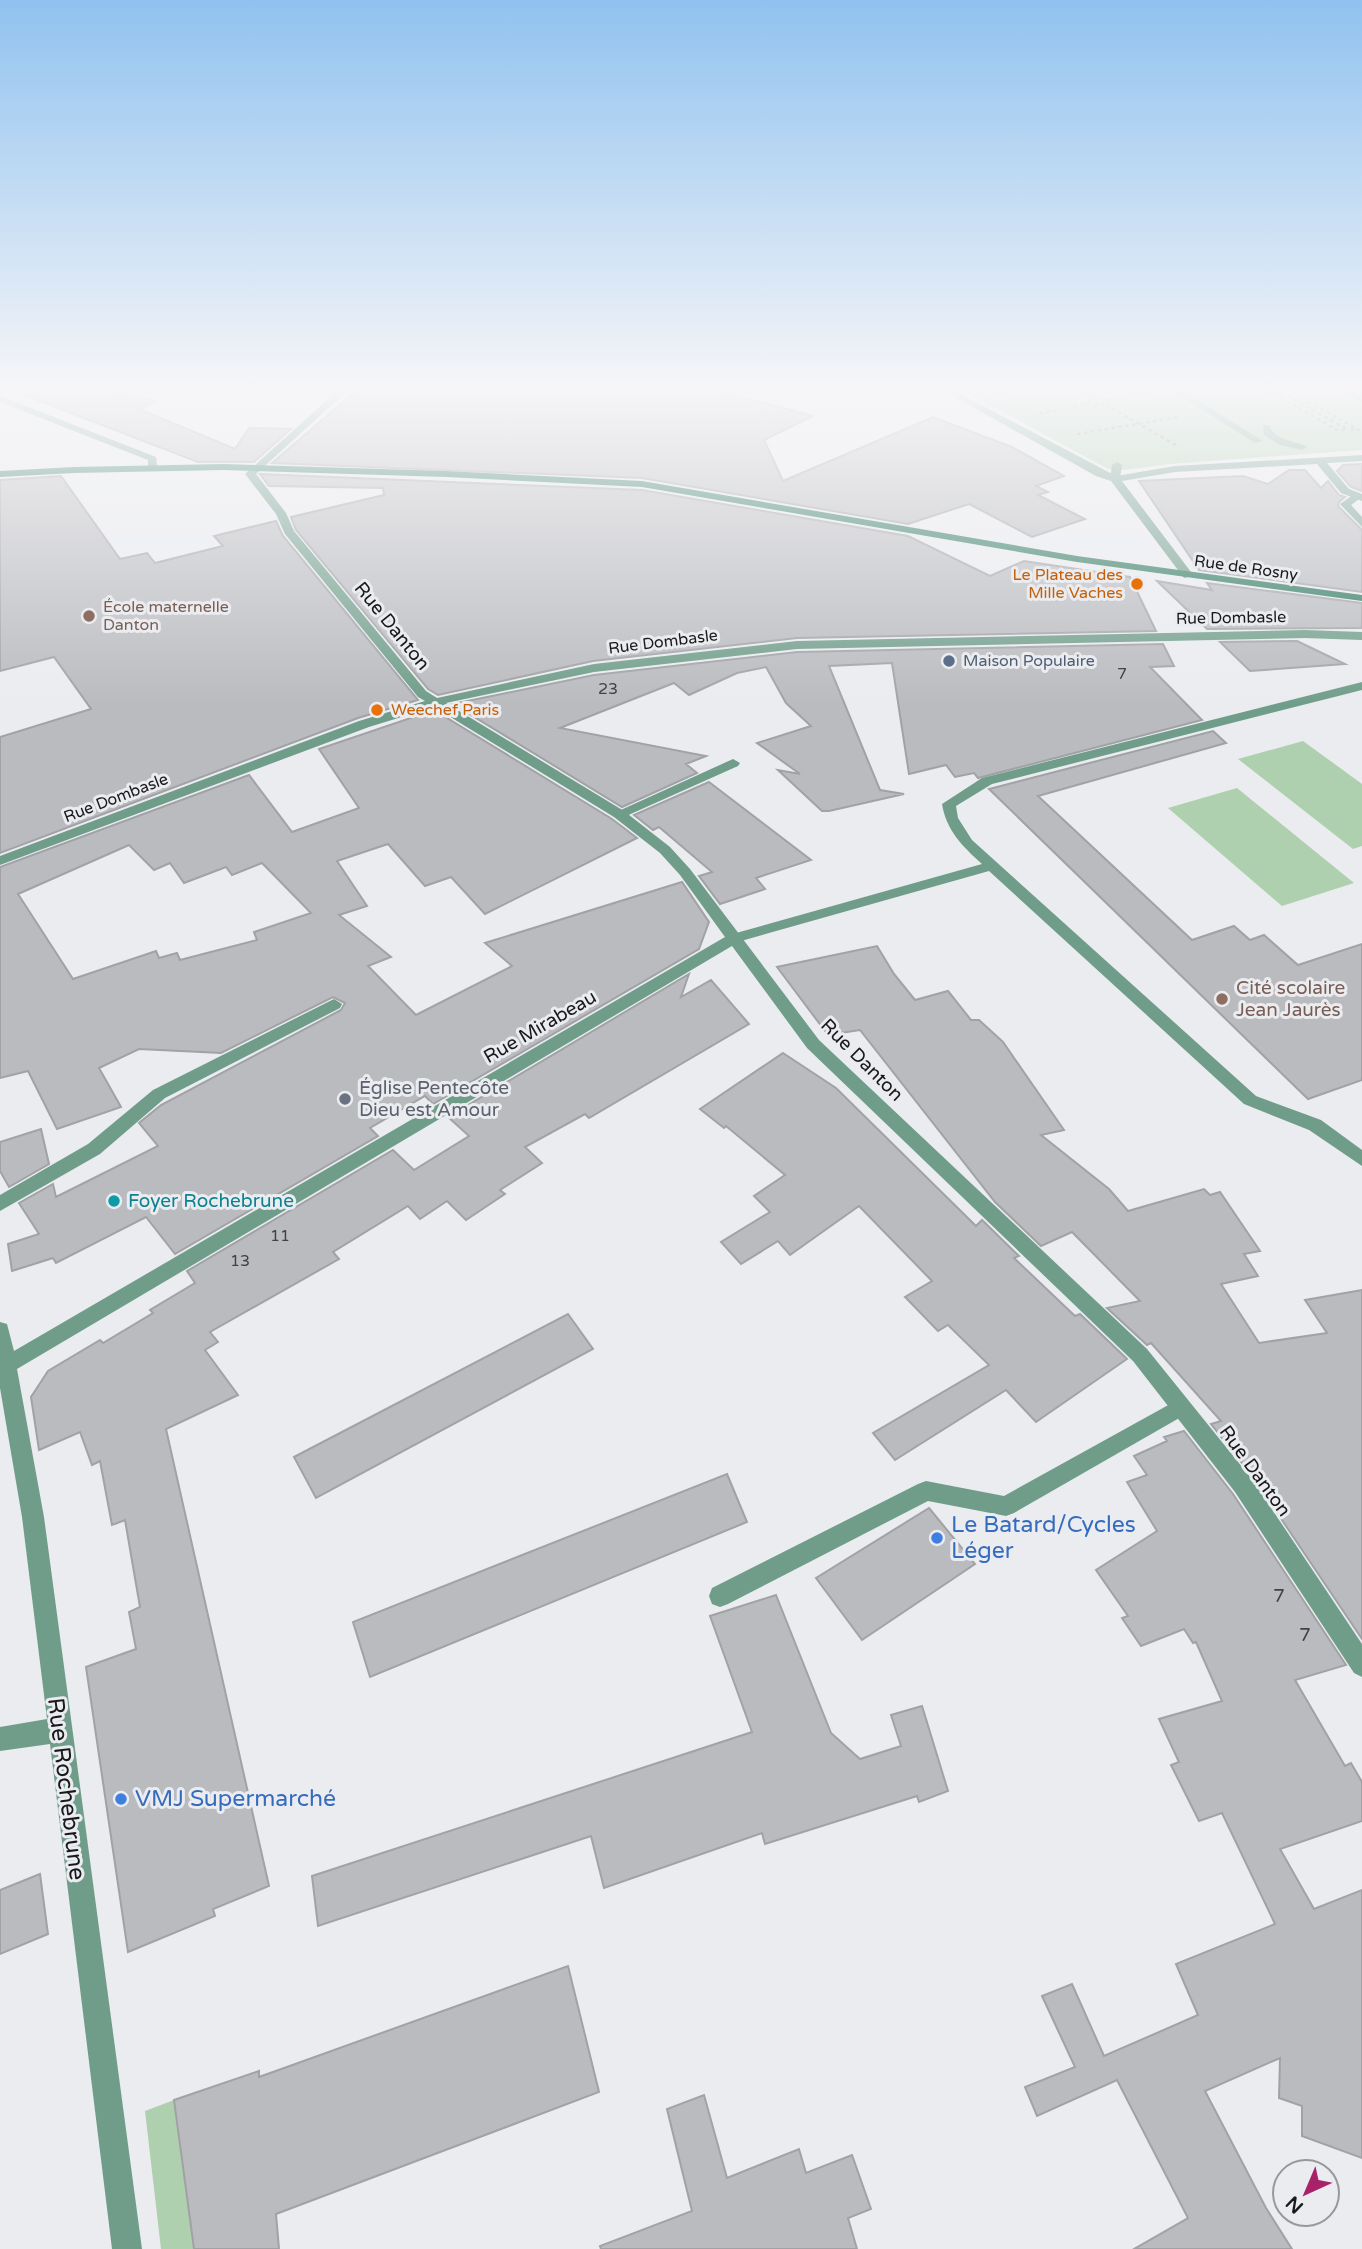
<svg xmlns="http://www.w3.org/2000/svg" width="1362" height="2249" viewBox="0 0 1362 2249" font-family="'Varela Round',sans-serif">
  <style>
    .green { fill: #afd0ae }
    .building { fill: #babbbf; stroke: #a1a2a6; stroke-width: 2; fill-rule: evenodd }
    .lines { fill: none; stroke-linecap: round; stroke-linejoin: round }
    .path { stroke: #8d8e91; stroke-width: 2.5; stroke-dasharray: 3.5 3.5; stroke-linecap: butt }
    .service { fill: #709d8a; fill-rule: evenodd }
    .pedestrian { fill: #709d8a; fill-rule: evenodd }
    .minor { fill: #709d8a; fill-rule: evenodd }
    .secondary { fill: #2c765c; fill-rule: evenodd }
    .food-dot { fill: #e8710a; stroke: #ebecf0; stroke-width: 2.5 }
    .education-dot { fill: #8d6e63; stroke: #ebecf0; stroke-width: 2.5 }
    .service-dot { fill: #5c6f8a; stroke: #ebecf0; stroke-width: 2.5 }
    .worship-dot { fill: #6b7280; stroke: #ebecf0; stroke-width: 2.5 }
    .culture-dot { fill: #0f9aa8; stroke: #ebecf0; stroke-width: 2.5 }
    .shop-dot { fill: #3f7fe0; stroke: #ebecf0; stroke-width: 2.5 }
    .labels { text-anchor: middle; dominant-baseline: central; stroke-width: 6; stroke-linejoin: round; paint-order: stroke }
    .far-street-label { font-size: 16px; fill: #19191b; stroke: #ebecf0 }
    .far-food-label { font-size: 16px; fill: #c56008; stroke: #ebecf0; text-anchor: end }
    .far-education-label { font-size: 16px; fill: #785e54; stroke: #ebecf0; text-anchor: start }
    .far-service-label { font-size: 16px; fill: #4e5e75; stroke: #ebecf0; text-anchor: start }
    .number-label { font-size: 16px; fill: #414244 }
    .street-label { font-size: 19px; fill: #19191b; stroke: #ebecf0 }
    .education-label { font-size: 19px; fill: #785e54; stroke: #ebecf0; text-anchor: start }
    .worship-label { font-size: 19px; fill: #5b616d; stroke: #ebecf0; text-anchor: start }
    .culture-label { font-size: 19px; fill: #0d838f; stroke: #ebecf0; text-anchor: start }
    .near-number-label { font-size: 19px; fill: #414244 }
    .near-shop-label { font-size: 23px; fill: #366cbe; stroke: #ebecf0; text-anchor: start }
    .near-street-label { font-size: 23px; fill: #19191b; stroke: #ebecf0 }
  </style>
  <rect width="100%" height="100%" fill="#ebecf0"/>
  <!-- green -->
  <g class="green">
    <path d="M964 391H1362V450L1170 464 1124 470 1108 469Z"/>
    <path d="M1303 741 1362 784V846L1353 849 1238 759Z"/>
    <path d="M1237 788 1354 883 1282 906 1168 808Z"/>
    <path d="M174 2100 196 2249H161L145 2111Z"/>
  </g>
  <!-- building -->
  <g class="building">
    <path d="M22 391H113L156 401 139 409 235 449 249 428 291 429 254 462H198L21 394Z"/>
    <path d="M356 391H720L813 416 764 440 783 481 933 417 1012 447 1064 476 1036 486 1048 492 1038 495 1085 519 1032 537 969 504 908 524 642 478 272 463Z"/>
    <path d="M1362 464V491L1351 487 1337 471 1343 465Z"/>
    <path d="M1289 470H1305L1321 488 1328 481 1339 495 1345 497 1339 502 1338 506 1362 530V592L1199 570 1139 481 1243 476 1268 484Z"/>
    <path d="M260 474 642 490 908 536 990 576 1024 561 1130 577 1156 631 797 638 593 661 438 695 428 689 296 530 291 517 384 495 383 488 269 486Z"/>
    <path d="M61 476 120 559 147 553 155 563 223 546 214 536 276 521 283 536 418 700 358 718 0 853V737L91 709 54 657 0 671V480Z"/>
    <path d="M1157 581 1212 590 1207 583 1362 603V628L1207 629Z"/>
    <path d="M1297 641 1345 664 1250 671 1220 642Z"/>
    <path d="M1163 644 1174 666 1150 667 1202 720 978 778 974 773 955 777 946 765 909 774 892 663 829 666 880 790 904 794 829 811H822L778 770 800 774 757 743 811 726 786 703 766 667 737 673 689 695 674 683 560 728 706 756 686 764 697 773 622 807 453 704 594 675 797 652Z"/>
    <path d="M434 710 612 819 637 838 485 914 451 877 425 886 388 844 337 861 367 906 339 915 391 957 368 966 416 1015 512 966 485 943 682 882 709 922 699 949 433 1104 425 1096 370 1128 378 1136 175 1254 146 1217 56 1263 53 1258 12 1271 8 1244 39 1234 19 1203 53 1184 56 1197 158 1146 139 1123 161 1105 341 1010 345 1003 333 997 221 1053 139 1049 99 1068 121 1107 57 1129 28 1071 0 1078V867L249 775 292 832 359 808 319 749ZM129 845 154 870 170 863 184 883 226 867 232 875 262 863 311 913 254 932 257 940 180 960 177 953 159 958 156 951 73 979 18 894Z"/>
    <path d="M1213 731 1226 743 1038 796 1192 940 1234 926 1250 940 1264 935 1298 965 1362 944V1080L1308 1099 989 789Z"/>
    <path d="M709 782 811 860 756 878 765 889 720 904 699 876 712 872 659 827 653 830 634 815Z"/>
    <path d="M877 946 894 974 915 1000 948 991 971 1020H979L1003 1042 1064 1130 1041 1135 1109 1189 1128 1211 1204 1189 1210 1195 1220 1192 1260 1251 1244 1254 1258 1276 1221 1284 1259 1343 1327 1333 1305 1300 1362 1290V1639L1253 1477 1211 1424 1221 1421 1151 1343 1147 1345 1107 1308 1140 1301 1072 1232 1041 1246 995 1202 860 1030 828 1035 777 967Z"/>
    <path d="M689 974 681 997 711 980 749 1024 589 1118 585 1114 525 1147 542 1163 500 1190 505 1194 466 1220 447 1201 420 1219 408 1206 333 1252 339 1259 210 1332 218 1342 205 1350 238 1395 166 1429 269 1886 213 1909 215 1916 128 1952 86 1667 136 1649 129 1612 140 1607 125 1520 112 1525 100 1461 92 1465 80 1432 39 1450 31 1397 48 1371 100 1340 103 1343 153 1313 150 1310 195 1283 187 1271 393 1150 414 1170 469 1136 448 1117Z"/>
    <path d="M783 1053 836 1088 976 1226 982 1220 1019 1256 1014 1258 1075 1316 1080 1314 1127 1359 1036 1422 1006 1390 895 1460 873 1433 989 1365 948 1325 938 1331 905 1297 932 1281 859 1206 790 1255 778 1241 741 1264 721 1242 770 1212 754 1196 785 1175 726 1126 724 1128 700 1109Z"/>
    <path d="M41 1129 49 1164 9 1187 0 1171V1142Z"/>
    <path d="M568 1314 593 1349 316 1498 294 1457Z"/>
    <path d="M1184 1431 1233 1494 1346 1665 1295 1680 1345 1766 1351 1763 1362 1782V1821L1280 1849 1314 1909 1362 1890V2158L1302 2136V2106L1279 2098 1280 2058 1205 2091 1266 2208 1292 2249H1134L1188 2218 1117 2080 1037 2116 1025 2087 1075 2067 1042 1996 1072 1984 1104 2056 1198 2015 1176 1964 1275 1924 1222 1813 1199 1821 1171 1765 1179 1762 1159 1719 1222 1701 1196 1642 1193 1643 1184 1629 1141 1646 1122 1618 1128 1616 1096 1570 1157 1531 1127 1482 1147 1475 1134 1456 1167 1441 1164 1437Z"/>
    <path d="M727 1474 747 1522 370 1677 353 1622Z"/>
    <path d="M929 1508 975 1564 862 1640 816 1578Z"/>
    <path d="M776 1595 831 1733 860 1759 901 1746 891 1715 922 1706 948 1791 919 1802 917 1796 765 1844 762 1833 604 1888 591 1836 318 1926 312 1876 752 1732 710 1616Z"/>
    <path d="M40 1874 48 1934 0 1954V1890Z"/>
    <path d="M568 1966 599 2092 276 2214 279 2249H194L174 2100 259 2071V2077Z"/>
    <path d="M704 2095 727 2178 799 2149 806 2173 852 2155 871 2209 848 2218 857 2249H601L600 2246 692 2211 667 2109Z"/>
  </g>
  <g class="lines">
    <!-- path -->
    <g class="path">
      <path d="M1082 391 1093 397"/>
      <path d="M1268 391 1339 431 1347 429 1279 391"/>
      <path d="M1290 391 1359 430 1347 429"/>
      <path d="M999 394 1011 391"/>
      <path d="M1097 397 1110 401 1106 405H1094L1089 400Z"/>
      <path d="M1109 400 1149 391"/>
      <path d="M1106 405 1179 447"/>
      <path d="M1039 414 1091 403"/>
      <path d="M1077 434 1179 417"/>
    </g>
    <!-- service -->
    <g class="service">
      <path d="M1172 391H1183L1263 441 1255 443Z"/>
      <path d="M1343 391H1354L1362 395V402Z"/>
      <path d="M1263 425H1269C1275 441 1294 440 1307 447L1302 450 1280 445 1264 435Z"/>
      <path d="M1117 462 1122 465 1120 479 1115 482 1110 479 1112 465Z"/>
      <path d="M1362 682V690L992 784 956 806 958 818 972 840 1256 1096 1321 1120 1362 1150V1166L1309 1130 1244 1104 989 871 734 943 726 938 729 935 982 864C963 847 946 830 942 804L982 778Z"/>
      <path d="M733 759 740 763 738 766 624 817H614L612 814Z"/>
      <path d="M334 999 342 1004 340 1008 165 1098 100 1154 0 1211V1195L88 1144 153 1090Z"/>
      <path d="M1181 1398 1188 1401 1191 1407 1188 1413 1014 1513 1006 1516 928 1501 728 1604 720 1607 712 1604 709 1596 712 1588 918 1484 926 1481 1004 1496Z"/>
    </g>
    <!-- pedestrian -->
    <path class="pedestrian" d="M1353 495 1362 497 1351 505 1362 517V527L1340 504Z"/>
    <!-- minor -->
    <g class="minor">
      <path d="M337 391H347L256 474 286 513 294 531 426 691 437 698 594 664 797 641 1305 630 1362 632V640L1305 638 797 649 594 672 446 703 624 811 670 847 690 869 819 1040 1147 1349 1251 1478 1362 1644V1677L1354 1673 1235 1492 1133 1361 807 1048 732 946 17 1369 44 1517 142 2249H112L50 1744 0 1751V1727L47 1719 22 1517 0 1388V1322L7 1324 14 1351 725 937 680 875 660 853 614 817 434 707 369 727 0 865V856L359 721 425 701 418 697 285 534 276 514 245 474Z"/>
      <path d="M944 391H955L1116 476 1175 466 1362 455V461L1327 463 1349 489 1362 494V501L1341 493 1317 464 1175 472 1122 481 1194 576 1184 578 1111 481 1096 476Z"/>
      <path d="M0 396 156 457 157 466 148 468V460L0 402Z"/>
    </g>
    <!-- secondary -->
    <path class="secondary" d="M223 464 446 471 642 481 1077 556 1362 595V601L1077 562 642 487 446 477 223 470 74 473 0 477V471L74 467Z"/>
  </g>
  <!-- sky -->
  <linearGradient id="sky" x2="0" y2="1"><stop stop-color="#90c2ef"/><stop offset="0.55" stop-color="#f6f6f8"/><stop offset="1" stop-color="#f6f6f8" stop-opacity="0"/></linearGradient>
  <rect width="1362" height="706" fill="url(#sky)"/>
  <!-- markers -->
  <g class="food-dot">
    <circle cx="1137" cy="584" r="7"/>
    <circle cx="377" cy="710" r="7"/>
  </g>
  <g class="education-dot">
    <circle cx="89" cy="616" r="7"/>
    <circle cx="1222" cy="999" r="7"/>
  </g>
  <circle class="service-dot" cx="949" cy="661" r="7"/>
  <circle class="worship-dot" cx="345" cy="1099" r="7"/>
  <circle class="culture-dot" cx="114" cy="1201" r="7"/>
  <g class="shop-dot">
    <circle cx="937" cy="1538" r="7"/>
    <circle cx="121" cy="1799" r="7"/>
  </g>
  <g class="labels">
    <!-- far-street labels -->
    <g class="far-street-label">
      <text transform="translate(1246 568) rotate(8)">Rue de Rosny</text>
      <text transform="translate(1231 618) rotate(-1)">Rue Dombasle</text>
      <text transform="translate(663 642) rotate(-7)">Rue Dombasle</text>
      <text transform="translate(116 798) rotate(-21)">Rue Dombasle</text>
    </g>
    <!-- far-food labels -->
    <g class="far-food-label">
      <text x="1123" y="575">Le Plateau des<tspan x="1123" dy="18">Mille Vaches</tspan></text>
      <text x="391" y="710" text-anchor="start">Weechef Paris</text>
    </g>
    <!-- far-education labels -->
    <g class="far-education-label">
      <text x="103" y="607">École maternelle<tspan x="103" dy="18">Danton</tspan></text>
    </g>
    <!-- far-service labels -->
    <g class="far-service-label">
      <text x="963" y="661">Maison Populaire</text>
    </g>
    <!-- number labels -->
    <g class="number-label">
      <text x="1122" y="674">7</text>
      <text x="608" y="689">23</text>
      <text x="280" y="1236">11</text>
      <text x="240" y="1261">13</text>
    </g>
    <!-- street labels -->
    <g class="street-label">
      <text transform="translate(392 626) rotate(51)">Rue Danton</text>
      <text transform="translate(540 1027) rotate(-30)">Rue Mirabeau</text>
      <text transform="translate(862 1060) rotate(45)">Rue Danton</text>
      <text transform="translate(1255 1471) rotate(54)">Rue Danton</text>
    </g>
    <!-- education labels -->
    <g class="education-label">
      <text x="1236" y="988">Cité scolaire<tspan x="1236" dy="22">Jean Jaurès</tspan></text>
    </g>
    <!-- worship labels -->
    <g class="worship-label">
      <text x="359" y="1088">Église Pentecôte<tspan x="359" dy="22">Dieu est Amour</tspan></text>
    </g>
    <!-- culture labels -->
    <g class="culture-label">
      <text x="128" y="1201">Foyer Rochebrune</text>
    </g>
    <!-- near-number labels -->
    <g class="near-number-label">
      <text x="1279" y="1596">7</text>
      <text x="1305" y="1635">7</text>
    </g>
    <!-- near-shop labels -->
    <g class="near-shop-label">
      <text x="951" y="1525">Le Batard/Cycles<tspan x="951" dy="26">Léger</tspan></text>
      <text x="135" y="1799">VMJ Supermarché</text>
    </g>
    <!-- near-street labels -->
    <g class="near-street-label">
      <text transform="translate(66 1789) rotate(83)">Rue Rochebrune</text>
    </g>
  </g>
  <!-- north arrow -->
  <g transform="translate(1306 2193) rotate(224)"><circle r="33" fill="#ebecf0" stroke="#97989b" stroke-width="2"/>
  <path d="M0-5L12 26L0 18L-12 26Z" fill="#a8226a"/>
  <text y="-10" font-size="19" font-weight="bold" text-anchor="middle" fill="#19191b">N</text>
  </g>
</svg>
